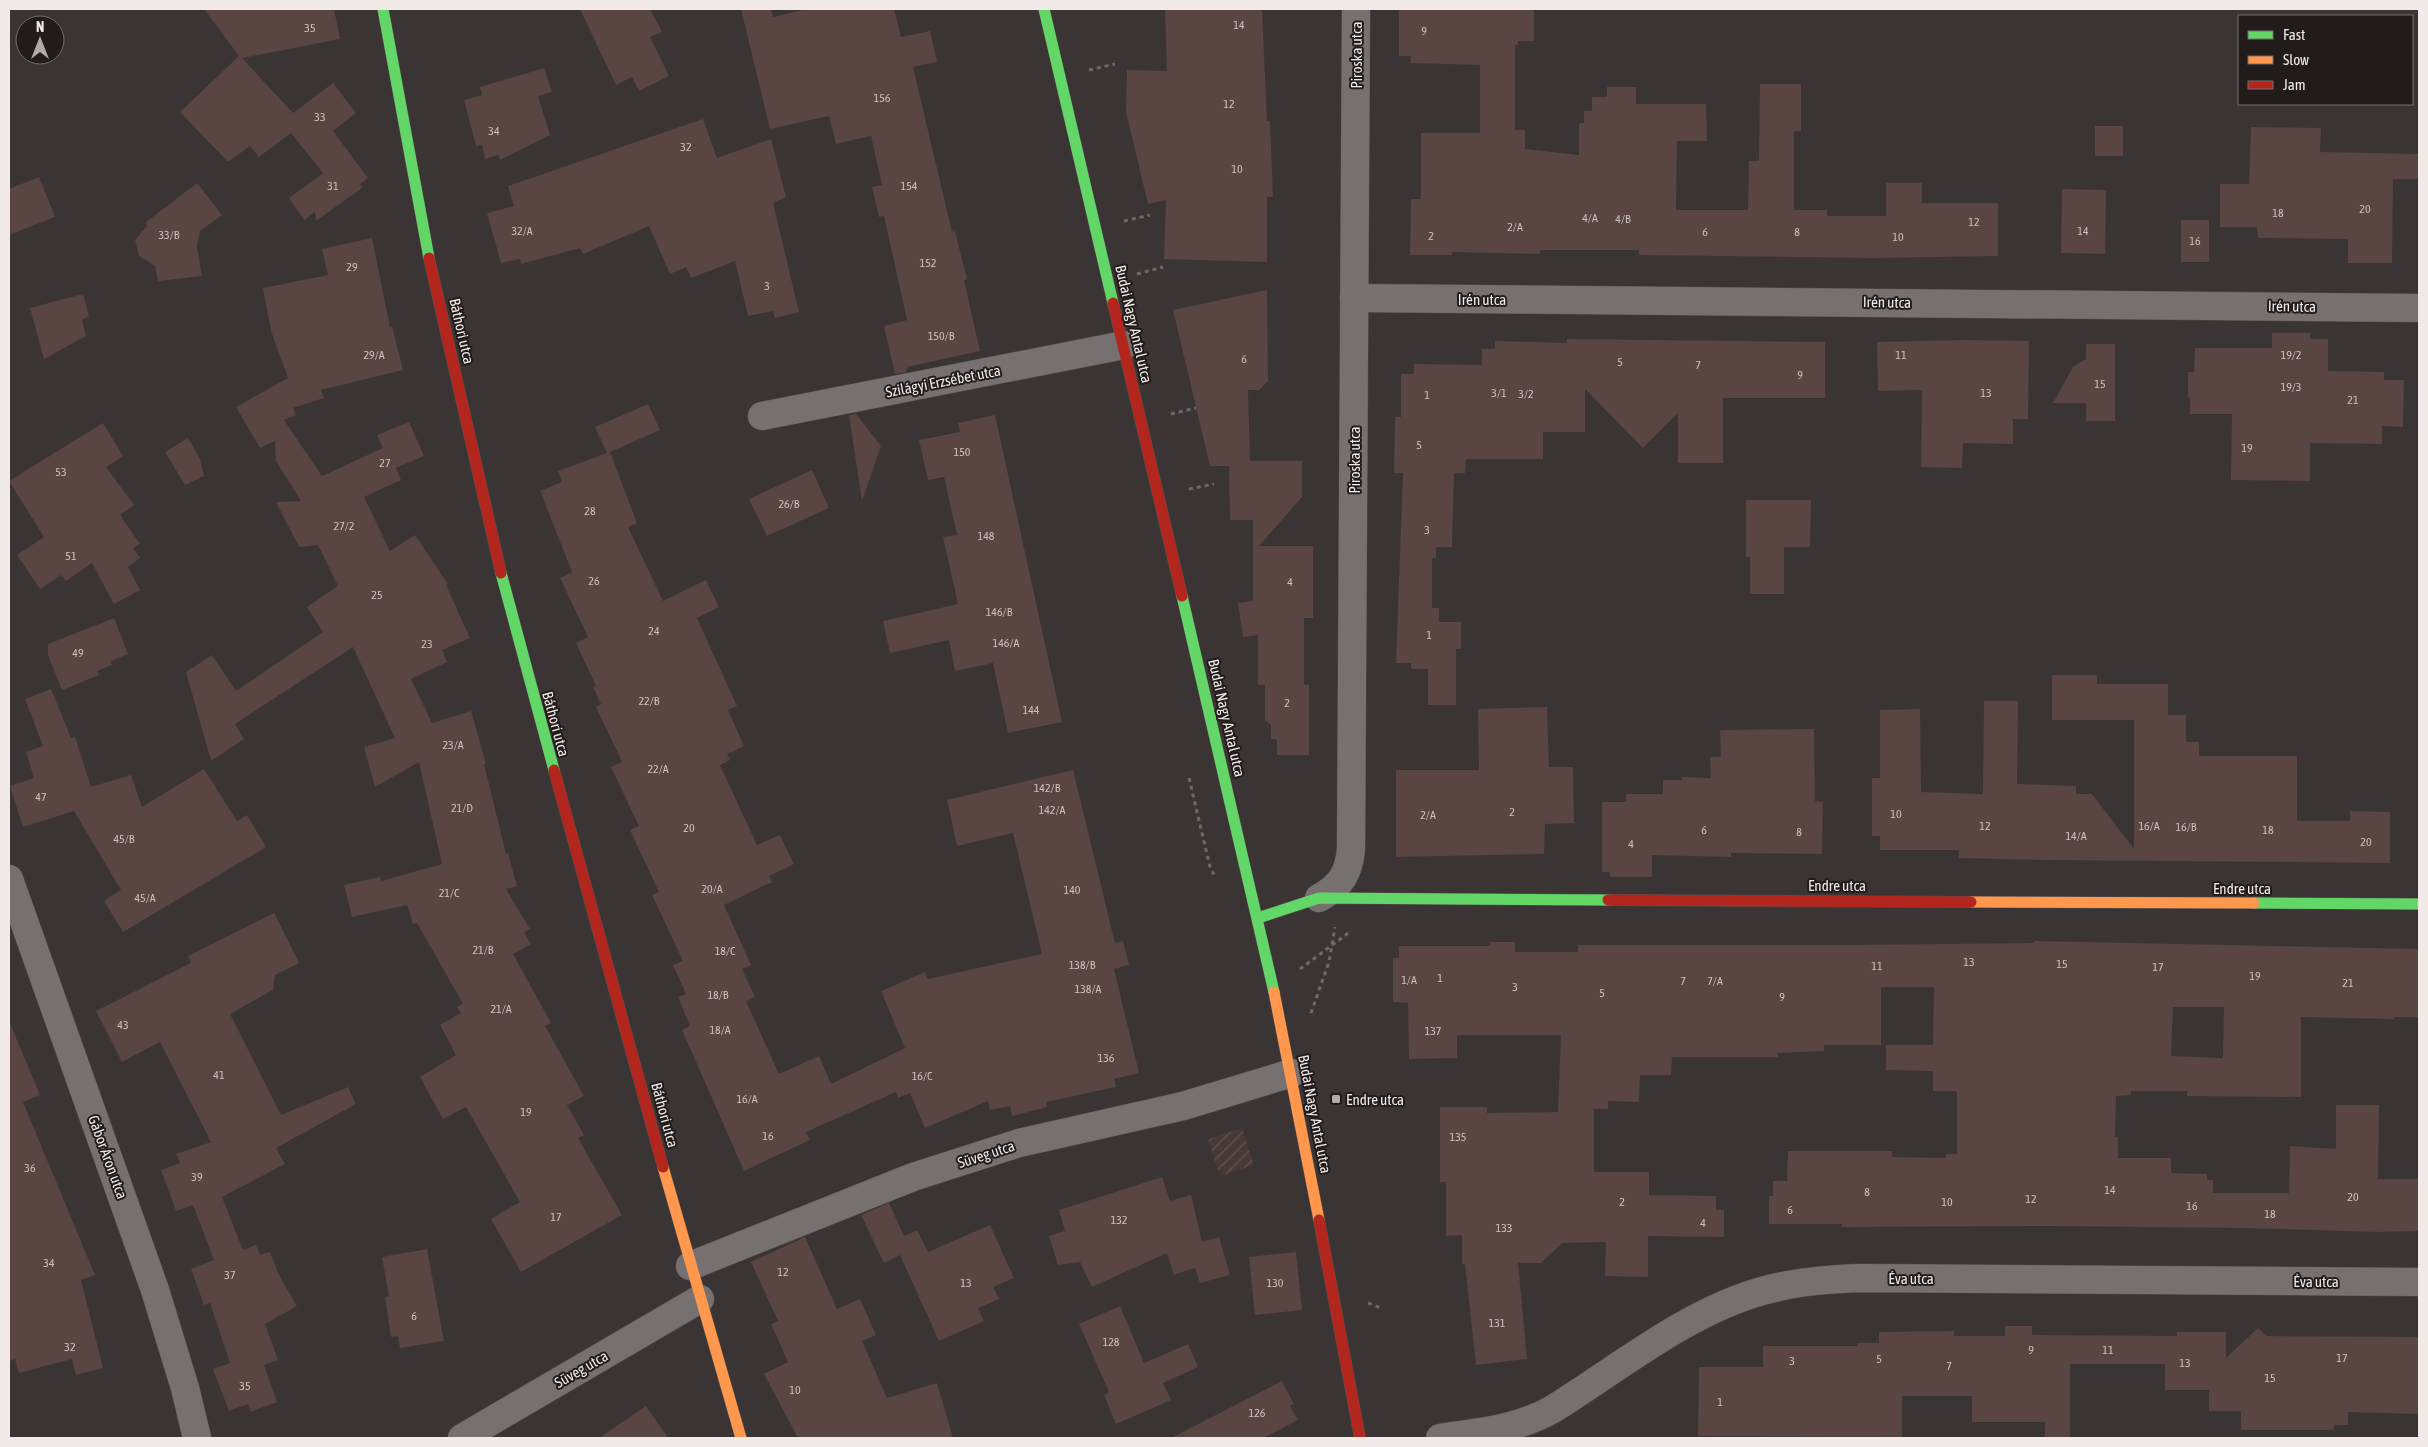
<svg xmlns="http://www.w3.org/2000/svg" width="2428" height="1447" viewBox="0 0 2428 1447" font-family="'Asap Condensed',sans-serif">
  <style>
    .industrial { fill: url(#industrial-furrows) }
    .building { fill: #594542; fill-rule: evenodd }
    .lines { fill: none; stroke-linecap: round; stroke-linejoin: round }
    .street-casing { stroke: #585251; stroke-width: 29 }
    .fast-casing { stroke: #585251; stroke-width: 12 }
    .slow-casing { stroke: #585251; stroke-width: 12 }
    .jam-casing { stroke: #585251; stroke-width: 12 }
    .path { stroke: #6f6a6a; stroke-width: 3; stroke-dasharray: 4 4; stroke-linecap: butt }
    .street { stroke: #767170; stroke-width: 28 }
    .fast { stroke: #63d668; stroke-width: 11 }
    .slow { stroke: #ff974d; stroke-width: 11 }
    .jam { stroke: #b3261e; stroke-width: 11 }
    .poi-dot { fill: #b2aaa9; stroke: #211c1a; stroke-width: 2 }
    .labels { text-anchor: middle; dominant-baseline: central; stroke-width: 4; stroke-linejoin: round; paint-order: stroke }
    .number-label { font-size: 12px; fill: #ccc1be }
    .street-label { font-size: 15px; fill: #f2eae8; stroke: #211c1a }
    .poi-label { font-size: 15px; fill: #f2eae8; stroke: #211c1a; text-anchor: start }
  </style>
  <defs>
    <pattern id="industrial-furrows" width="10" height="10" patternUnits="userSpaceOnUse" patternTransform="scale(1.25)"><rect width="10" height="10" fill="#493835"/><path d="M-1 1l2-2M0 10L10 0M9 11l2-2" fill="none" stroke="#645552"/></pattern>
  </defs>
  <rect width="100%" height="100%" fill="#3a3434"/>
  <!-- industrial -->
  <path class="industrial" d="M1242 1128 1254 1165 1220 1176 1208 1139Z"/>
  <!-- building -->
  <g class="building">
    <path d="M204 9H334L340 39 242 58 293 113 333 83 356 113 333 131 368 178 360 184 362 188 316 221 315 212 304 220 289 198 323 173 291 133 259 157 250 146 228 162 180 112 239 56Z"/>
    <path d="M580 9H650L662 32 650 37 669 76 639 91 632 77 616 85Z"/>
    <path d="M741 9H771L773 17 807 9H894L901 37 930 31 937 62 913 67 952 232 955 231 967 279 964 280 980 351 907 367 906 372 895 374 884 326 907 320 884 216 879 217 872 187 882 185 871 136 836 144 829 116 770 129Z"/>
    <path d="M1165 9H1262L1267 121H1270L1273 197H1267V262L1164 259 1166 200 1148 204 1126 112 1127 70 1167 71Z"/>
    <path d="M1472 9H1534V41H1518V45H1515V130H1525V149L1579 155V123H1584V111H1592V97H1607V87H1636V104H1706L1707 141H1677L1676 210H1748L1749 161H1759L1760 84H1801V131H1794V210H1827V216H1886V183H1922V203H1998V256L1873 258 1639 255V250H1540V254L1452 252V255H1410L1411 199H1421V133H1480V65L1410 63 1411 56H1399V10Z"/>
    <path d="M544 68 552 92 538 96 550 135 500 160 498 155 485 159 482 145 476 146 464 100 482 95 480 87Z"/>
    <path d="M703 119 717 158 771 139 786 197 773 203 799 312 775 318 773 311 748 316 735 261 691 278 686 267 670 274 649 226 583 254 580 248 521 264 520 259 501 263 487 213 514 206 508 186Z"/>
    <rect x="2095" y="126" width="28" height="30"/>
    <path d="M2251 127 2321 128 2320 152 2419 154V179H2393L2392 263H2348V239L2258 238 2257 227H2220V184H2249Z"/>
    <path d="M39 177 55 217 9 235V189Z"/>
    <path d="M197 183 222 215 200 231 197 247 202 276 158 281 155 266 139 256 135 240 147 226 146 222Z"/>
    <path d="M2062 189 2106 190 2105 254 2061 253Z"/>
    <rect x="2181" y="220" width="28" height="42"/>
    <path d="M372 238 390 327 392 326 403 370 321 390 324 398 293 408 296 415 284 420 322 476 383 448 377 435 409 422 424 456 396 468 401 480 364 497 390 551 415 535 448 584 446 585 470 638 442 650 447 662 411 679 432 723 471 711 486 764H484L506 854 508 853 517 886 506 889 530 929 524 932 531 944 513 954 551 1023 545 1026 584 1096 567 1105 584 1135 578 1138 622 1215 521 1272 491 1219 520 1202 466 1107 443 1119 420 1077 456 1055 440 1025 461 1013 457 1007 463 1004 417 923 413 924 407 905 352 917 344 885 380 877 381 881 442 864 419 762 375 787 364 747 395 738 353 647 235 724 244 739 211 761 186 672 212 655 236 691 323 632 307 607 338 586 318 545 299 547 276 502 301 501 276 461 275 441 260 448 236 407 288 378 271 331 263 288 328 275 322 249Z"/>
    <path d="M1267 290 1268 381 1259 390H1248L1250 461H1302V497L1259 546H1313V618H1304V685L1309 684V755H1277V739H1271V725L1265 720V685H1258V635L1243 637 1238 603 1253 601V520H1230L1229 466H1210L1173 310Z"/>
    <path d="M83 294 89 316 82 320 86 336 44 359 30 308Z"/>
    <path d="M2272 333H2310V339H2328V371L2384 372V380H2404L2403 427 2382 426V444L2310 443V481L2231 480 2232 414H2190V397H2188V372H2194L2195 348H2272Z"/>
    <path d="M1567 339 1825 342V398H1723V463H1678V413L1643 448 1585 389V432H1543V459H1466L1465 473H1454L1452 547H1436V558H1432V608H1439V622H1461V649H1456V705H1428V669H1411V663H1396L1403 473H1394L1395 417H1401V374H1414V364L1482 365V349H1495V341L1567 343Z"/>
    <path d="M1965 340 2029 341 2028 419H2013V444L1963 443 1962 468 1921 467 1922 390 1878 391 1877 342Z"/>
    <path d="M2086 344H2115V421H2086V403H2053L2073 367 2086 359Z"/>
    <path d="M648 404 660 430 610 452 637 523 628 527 663 601 706 580 719 607 697 618 737 706 728 710 744 746 727 754 730 760 720 765 757 845 780 835 794 864 769 876 772 882 724 905 751 965 742 969 755 997 746 1001 779 1074 819 1056 831 1084 905 1048 881 991 925 972 928 979 1042 954 1013 833 957 846 947 800 1073 770 1115 943 1123 941 1129 965 1114 969 1139 1073 1114 1079 1116 1087 1046 1102 1047 1107 1012 1116 1010 1106 990 1110 988 1101 925 1128 910 1093 898 1098 896 1092 806 1132 810 1140 744 1171 682 1030 690 1026 678 997 686 994 673 965 683 961 652 895 659 892 630 830 639 826 611 767 622 762 596 707 601 704 593 687 596 686 576 643 588 637 560 578 572 572 540 491 562 482 558 471 607 453 595 427Z"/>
    <path d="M856 414 881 446 862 501 849 415Z"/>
    <path d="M995 415 1062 722 1008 733 993 663 955 671 949 640 890 653 883 621 958 604 943 537 957 535 944 477 928 480 919 440 960 432 958 423Z"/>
    <path d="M103 423 123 456 106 467 134 505 120 515 140 544 133 548 140 558 128 567 140 590 114 604 92 563 66 581 61 575 40 589 17 555 44 537 9 481Z"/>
    <path d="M188 438 200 459 204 476 185 485 165 452Z"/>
    <path d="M812 470 829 508 767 536 749 499Z"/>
    <path d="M1746 500H1811L1810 547H1784V594H1750V557H1746Z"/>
    <path d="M114 618 128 654 111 661 112 665 97 671 99 675 62 690 48 655V644Z"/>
    <path d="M2052 675H2097V684H2168V715H2186V742H2199V756H2297V821H2350V811L2390 812V863L2046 860 1959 858V850H1880V836H1872V778H1880V710L1920 709 1921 792 1983 794 1984 701H2018L2017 784 2076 786V794H2092L2134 849V720H2052Z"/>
    <path d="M51 689 71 738 75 737 91 787 131 775 142 807 204 769 237 821 247 815 266 847 123 932 104 901 121 890 74 811 23 827 10 786 34 778 26 752 43 746 25 699Z"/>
    <path d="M1547 707 1549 767H1573L1574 823 1545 824 1544 854 1396 857V770H1479L1478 709Z"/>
    <path d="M1814 729 1815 801 1823 802 1822 854 1731 853V857L1652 855V877H1610V872H1602V802H1626V794H1663V780H1682V777L1711 778 1710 757H1721L1720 730Z"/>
    <path d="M274 913 299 963 275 975 273 990 230 1014 281 1115 348 1087 356 1104 276 1148 285 1164 222 1197 243 1250 256 1245 260 1255 270 1252 279 1275 297 1306 265 1324 278 1360 264 1365 277 1402 251 1412 248 1404 229 1411 213 1369 230 1363 210 1303 204 1305 191 1269 214 1260 193 1205 176 1211 161 1170 180 1163 176 1154 211 1142 160 1042 122 1062 96 1011 191 963 188 956Z"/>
    <path d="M2034 941 2419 949V1017H2394V1019L2301 1017V1097L2187 1096V1091H2131V1095L2116 1096 2115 1137H2118V1158H2171V1173L2207 1174V1180H2213V1193H2289L2290 1146 2336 1149V1105H2379L2378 1179H2419V1231L2377 1232 2244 1228 2053 1226 1842 1227V1224H1769V1196H1773V1181H1787L1788 1151H1892V1157L1946 1158V1154H1957V1091H1933V1071L1886 1070V1045H1933L1934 987H1881V1045H1824V1051L1778 1053V1057H1672L1671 1075H1640L1639 1102 1608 1101V1109H1594V1172H1649V1195L1716 1196V1210H1724V1237L1648 1236V1277L1605 1276 1606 1242 1562 1243 1541 1263H1518L1527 1359 1476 1365 1465 1264H1462V1235L1446 1236V1182H1440V1107H1487V1113L1558 1112 1561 1035H1457V1058L1409 1059 1408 1003 1393 1002V958H1399V946H1490V942H1515V952H1578V945H1854L2034 943ZM2173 1007H2224L2223 1058 2171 1056Z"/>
    <path d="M9 1021 40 1095 23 1102 95 1275 81 1280 103 1368 76 1375 72 1359 19 1373 15 1359 9 1361Z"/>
    <path d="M1162 1177 1170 1201 1191 1195 1202 1242 1219 1237 1230 1275 1200 1283 1195 1268 1174 1275 1167 1253 1092 1287 1080 1262 1058 1265 1049 1236 1065 1231 1059 1210Z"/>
    <path d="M889 1203 904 1236 917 1230 928 1252 990 1225 1014 1278 993 1287 999 1299 978 1308 984 1321 939 1341 900 1255 884 1263 861 1215Z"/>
    <path d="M805 1237 837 1309 860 1299 876 1335 862 1341 887 1398 937 1383 953 1438H798L764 1374 788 1362 771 1324 778 1321 751 1262Z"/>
    <path d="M427 1249 444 1341 400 1348 398 1336 391 1337 385 1297 389 1296 382 1257Z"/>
    <path d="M1296 1252 1302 1310 1255 1315 1249 1257Z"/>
    <path d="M1120 1306 1144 1363 1188 1344 1198 1367 1163 1383 1171 1400 1116 1424 1104 1395 1109 1392 1079 1324Z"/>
    <path d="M2005 1326H2032V1335L2177 1336V1332H2226V1358L2258 1328 2266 1336 2419 1337 2418 1414 2348 1412V1425H2334V1430H2241V1411H2209V1390H2165V1364H2070V1438H2045V1422H1972V1396H1902V1437L1698 1436 1699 1367H1763V1346H1857V1343H1879V1332L1954 1331V1336H2005Z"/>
    <path d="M1282 1381 1294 1404 1290 1406 1298 1420 1263 1438H1171Z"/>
    <path d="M646 1406 668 1438H599Z"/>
  </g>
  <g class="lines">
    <!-- street casing -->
    <g class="street-casing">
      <g id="street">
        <path d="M1354 298 2419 308"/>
        <path d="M762 416 1124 345"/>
        <path d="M9 879 155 1290 185 1388 197 1438"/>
        <path d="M1319 898C1341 886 1349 873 1351 849L1356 9"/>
        <path d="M690 1266 913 1177 1019 1143 1183 1106 1292 1073"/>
        <path d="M462 1438 700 1299"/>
        <path d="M1440 1438C1479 1432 1519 1429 1553 1409 1619 1368 1687 1312 1762 1291 1794 1282 1827 1279 1860 1278L2419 1282"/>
      </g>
    </g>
    <!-- fast casing -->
    <g class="fast-casing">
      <g id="fast">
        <path d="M383 9 429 258"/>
        <path d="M1044 9 1113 303"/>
        <path d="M501 573 554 770"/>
        <path d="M1182 596 1274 992"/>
        <path d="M2254 903 2419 904"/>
        <path d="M1258 918 1319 898 1608 900"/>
      </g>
    </g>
    <!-- slow casing -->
    <g class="slow-casing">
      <g id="slow">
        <path d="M1971 902 2254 903"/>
        <path d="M1274 992 1319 1220"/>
        <path d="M663 1167 741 1438"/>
      </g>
    </g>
    <!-- jam casing -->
    <g class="jam-casing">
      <g id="jam">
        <path d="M429 258 501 573"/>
        <path d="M1113 303 1182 596"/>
        <path d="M554 770 663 1167"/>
        <path d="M1608 900 1971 902"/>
        <path d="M1319 1220 1360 1438"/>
      </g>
    </g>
    <!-- path -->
    <g class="path">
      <path d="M1089 70 1115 64"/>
      <path d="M1124 221 1150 215"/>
      <path d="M1137 274 1163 267"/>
      <path d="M1171 414 1196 408"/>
      <path d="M1189 489 1214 484"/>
      <path d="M1189 778 1210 867 1215 877"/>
      <path d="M1300 969 1351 931"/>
      <path d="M1311 1013 1329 962 1335 927"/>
      <path d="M1368 1303 1381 1308"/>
    </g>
    <!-- street -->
    <use href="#street" class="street"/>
    <!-- fast -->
    <use href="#fast" class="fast"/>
    <!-- slow -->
    <use href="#slow" class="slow"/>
    <!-- jam -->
    <use href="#jam" class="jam"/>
  </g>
  <!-- markers -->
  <rect class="poi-dot" x="1331" y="1094" width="10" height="10" rx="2.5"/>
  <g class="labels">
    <!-- number labels -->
    <g class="number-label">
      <text x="1239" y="25">14</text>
      <text x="310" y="28">35</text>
      <text x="1424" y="31">9</text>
      <text x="882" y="98">156</text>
      <text x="1229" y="104">12</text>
      <text x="320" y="117">33</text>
      <text x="494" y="131">34</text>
      <text x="686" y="147">32</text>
      <text x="1237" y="169">10</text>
      <text x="333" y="186">31</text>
      <text x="909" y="186">154</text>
      <text x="2365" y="209">20</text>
      <text x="2278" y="213">18</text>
      <text x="1590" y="218">4/A</text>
      <text x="1623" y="219">4/B</text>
      <text x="1974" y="222">12</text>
      <text x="1515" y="227">2/A</text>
      <text x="522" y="231">32/A</text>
      <text x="2083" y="231">14</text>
      <text x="1705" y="232">6</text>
      <text x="1797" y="232">8</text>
      <text x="169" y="235">33/B</text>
      <text x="1431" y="236">2</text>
      <text x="1898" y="237">10</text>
      <text x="2195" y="241">16</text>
      <text x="928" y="263">152</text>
      <text x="352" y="267">29</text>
      <text x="767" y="286">3</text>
      <text x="941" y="336">150/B</text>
      <text x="374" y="355">29/A</text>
      <text x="1901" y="355">11</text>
      <text x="2291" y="355">19/2</text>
      <text x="1244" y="359">6</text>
      <text x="1620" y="362">5</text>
      <text x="1698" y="365">7</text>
      <text x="1800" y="375">9</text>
      <text x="2100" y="384">15</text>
      <text x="2291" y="387">19/3</text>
      <text x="1499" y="393">3/1</text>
      <text x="1986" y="393">13</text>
      <text x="1526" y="394">3/2</text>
      <text x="1427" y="395">1</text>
      <text x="2353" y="400">21</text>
      <text x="1419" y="445">5</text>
      <text x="2247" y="448">19</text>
      <text x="962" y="452">150</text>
      <text x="385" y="463">27</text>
      <text x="61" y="472">53</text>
      <text x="789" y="504">26/B</text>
      <text x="590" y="511">28</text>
      <text x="344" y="526">27/2</text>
      <text x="1427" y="530">3</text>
      <text x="986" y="536">148</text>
      <text x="71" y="556">51</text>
      <text x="594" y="581">26</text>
      <text x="1290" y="582">4</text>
      <text x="377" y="595">25</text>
      <text x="999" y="612">146/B</text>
      <text x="654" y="631">24</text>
      <text x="1429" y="635">1</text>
      <text x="1006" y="643">146/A</text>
      <text x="427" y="644">23</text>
      <text x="78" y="653">49</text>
      <text x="649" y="701">22/B</text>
      <text x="1287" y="703">2</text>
      <text x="1031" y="710">144</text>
      <text x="453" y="745">23/A</text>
      <text x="658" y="769">22/A</text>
      <text x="1047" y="788">142/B</text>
      <text x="41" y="797">47</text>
      <text x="462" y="808">21/D</text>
      <text x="1052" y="810">142/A</text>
      <text x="1512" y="812">2</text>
      <text x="1896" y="814">10</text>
      <text x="1428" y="815">2/A</text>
      <text x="1985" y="826">12</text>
      <text x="2149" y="826">16/A</text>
      <text x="2186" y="827">16/B</text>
      <text x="689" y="828">20</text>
      <text x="1704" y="830">6</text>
      <text x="2268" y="830">18</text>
      <text x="1799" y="832">8</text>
      <text x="2076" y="836">14/A</text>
      <text x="124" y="839">45/B</text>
      <text x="2366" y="842">20</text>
      <text x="1631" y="844">4</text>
      <text x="712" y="889">20/A</text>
      <text x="1072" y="890">140</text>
      <text x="449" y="893">21/C</text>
      <text x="145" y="898">45/A</text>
      <text x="483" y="950">21/B</text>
      <text x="725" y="951">18/C</text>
      <text x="1969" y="962">13</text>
      <text x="2062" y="964">15</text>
      <text x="1082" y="965">138/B</text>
      <text x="1877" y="966">11</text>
      <text x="2158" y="967">17</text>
      <text x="2255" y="976">19</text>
      <text x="1440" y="978">1</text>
      <text x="1409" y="980">1/A</text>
      <text x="1683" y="981">7</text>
      <text x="1715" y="981">7/A</text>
      <text x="2348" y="983">21</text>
      <text x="1515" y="987">3</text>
      <text x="1088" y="989">138/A</text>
      <text x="1602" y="993">5</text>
      <text x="718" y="995">18/B</text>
      <text x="1782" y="997">9</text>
      <text x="501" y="1009">21/A</text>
      <text x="123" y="1025">43</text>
      <text x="720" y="1030">18/A</text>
      <text x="1433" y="1031">137</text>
      <text x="1106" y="1058">136</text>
      <text x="219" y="1075">41</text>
      <text x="922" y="1076">16/C</text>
      <text x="747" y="1099">16/A</text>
      <text x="526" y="1112">19</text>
      <text x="768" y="1136">16</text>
      <text x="1458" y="1137">135</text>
      <text x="30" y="1168">36</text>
      <text x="197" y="1177">39</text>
      <text x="2110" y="1190">14</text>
      <text x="1867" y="1192">8</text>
      <text x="2353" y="1197">20</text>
      <text x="2031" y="1199">12</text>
      <text x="1622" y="1202">2</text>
      <text x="1947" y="1202">10</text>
      <text x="2192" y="1206">16</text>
      <text x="1790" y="1210">6</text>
      <text x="2270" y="1214">18</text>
      <text x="556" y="1217">17</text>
      <text x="1119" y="1220">132</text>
      <text x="1703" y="1223">4</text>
      <text x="1504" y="1228">133</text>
      <text x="49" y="1263">34</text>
      <text x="783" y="1272">12</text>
      <text x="230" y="1275">37</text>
      <text x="966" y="1283">13</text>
      <text x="1275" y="1283">130</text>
      <text x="414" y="1316">6</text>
      <text x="1497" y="1323">131</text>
      <text x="1111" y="1342">128</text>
      <text x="70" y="1347">32</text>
      <text x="2031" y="1350">9</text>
      <text x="2108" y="1350">11</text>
      <text x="2342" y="1358">17</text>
      <text x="1879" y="1359">5</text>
      <text x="1792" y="1361">3</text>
      <text x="2185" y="1363">13</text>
      <text x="1949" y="1366">7</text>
      <text x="2270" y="1378">15</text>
      <text x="245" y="1386">35</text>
      <text x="795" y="1390">10</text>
      <text x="1720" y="1402">1</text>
      <text x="1257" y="1413">126</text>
    </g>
    <!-- street labels -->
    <g class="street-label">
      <text transform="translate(1356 55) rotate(-90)">Piroska utca</text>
      <text x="1482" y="299">Irén utca</text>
      <text transform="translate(1887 302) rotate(1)">Irén utca</text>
      <text transform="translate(2292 306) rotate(1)">Irén utca</text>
      <text transform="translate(1134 324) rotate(77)">Budai Nagy Antal utca</text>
      <text transform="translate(462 331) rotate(77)">Báthori utca</text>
      <text transform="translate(943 381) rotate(-11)">Szilágyi Erzsébet utca</text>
      <text transform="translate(1354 460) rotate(-90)">Piroska utca</text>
      <text transform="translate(1227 718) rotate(77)">Budai Nagy Antal utca</text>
      <text transform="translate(556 724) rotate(75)">Báthori utca</text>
      <text x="1837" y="885">Endre utca</text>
      <text x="2242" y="888">Endre utca</text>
      <text transform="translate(1315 1114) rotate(79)">Budai Nagy Antal utca</text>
      <text transform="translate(665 1115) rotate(75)">Báthori utca</text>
      <text transform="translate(986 1154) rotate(-18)">Süveg utca</text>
      <text transform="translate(108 1157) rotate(70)">Gábor Áron utca</text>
      <text x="1911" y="1278">Éva utca</text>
      <text x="2316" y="1281">Éva utca</text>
      <text transform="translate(581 1369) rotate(-30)">Süveg utca</text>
    </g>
    <!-- poi labels -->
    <g class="poi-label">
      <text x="1346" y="1099">Endre utca</text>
    </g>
  </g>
  <!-- border -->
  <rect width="2428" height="1447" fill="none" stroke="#f2eae8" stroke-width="20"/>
  <!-- legend -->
  <rect x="2238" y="15" width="175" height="90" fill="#211c1a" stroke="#756e6c"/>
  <rect x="2248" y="31" width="25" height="8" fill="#63d668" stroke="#756e6c"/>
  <text x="2283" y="40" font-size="15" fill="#f2eae8">Fast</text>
  <rect x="2248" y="56" width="25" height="8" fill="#ff974d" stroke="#756e6c"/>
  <text x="2283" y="65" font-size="15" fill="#f2eae8">Slow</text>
  <rect x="2248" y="81" width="25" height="8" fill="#b3261e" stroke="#756e6c"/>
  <text x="2283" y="90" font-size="15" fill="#f2eae8">Jam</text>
  <!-- north arrow -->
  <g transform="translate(40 40)"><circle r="24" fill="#211c1a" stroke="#756e6c"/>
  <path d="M0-4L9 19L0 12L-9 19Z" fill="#b2aaa9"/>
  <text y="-8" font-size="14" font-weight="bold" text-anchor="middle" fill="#f2eae8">N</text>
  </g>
</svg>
